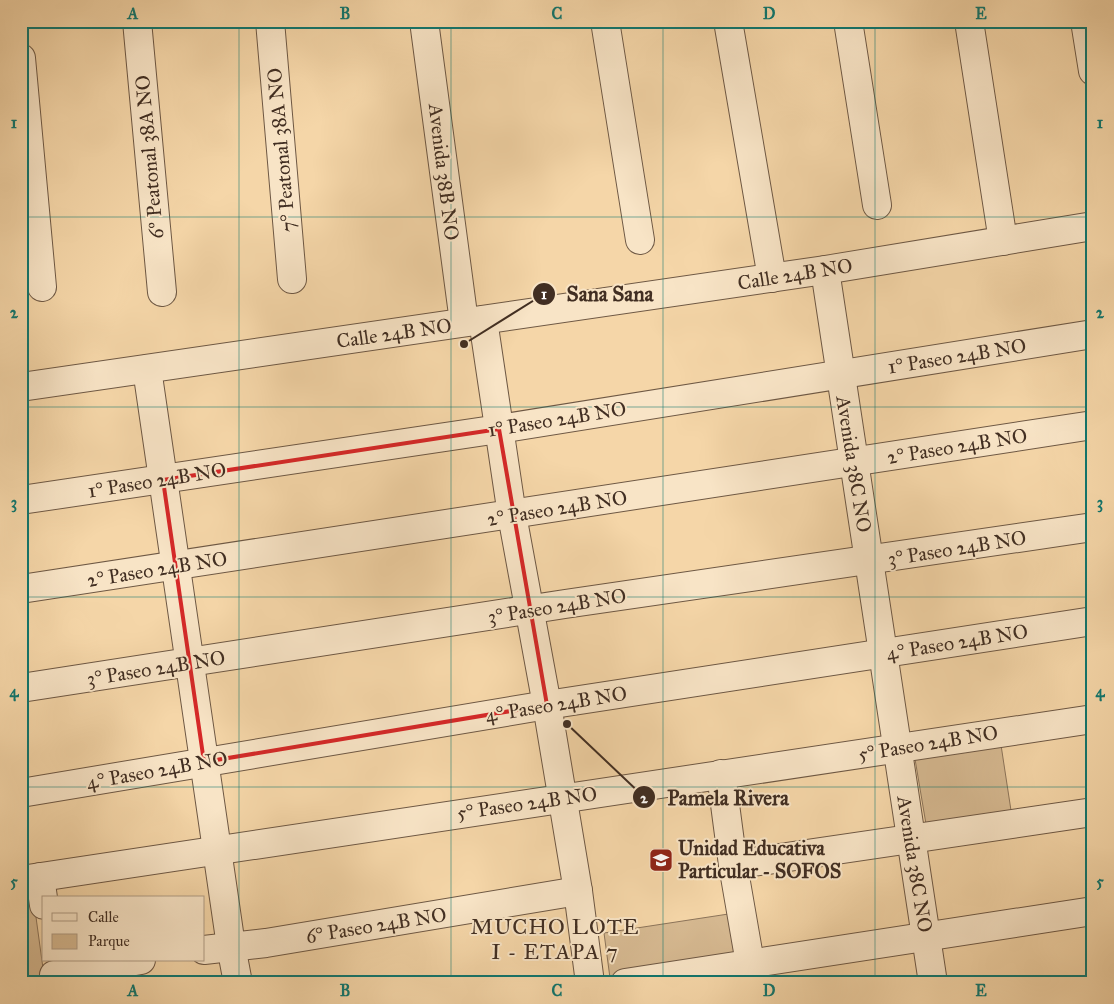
<svg xmlns="http://www.w3.org/2000/svg" width="1114" height="1004" viewBox="0 0 1114 1004" font-family="'IM FELL Great Primer',serif">
  <style>
    .green { fill: #d6b991; stroke: #8c745a }
    .lines { fill: none; stroke-linecap: round; stroke-linejoin: round }
    .minor-casing { stroke: #6e5844; stroke-width: 30 }
    .minor { stroke: #f8e4c6; stroke-width: 28 }
    .marked { fill: none; stroke: #d62828; stroke-width: 4; stroke-linejoin: round }
    .grid { fill: none; stroke: #0f766e; stroke-width: 1; stroke-opacity: 0.55 }
    .labels { text-anchor: middle; dominant-baseline: central; stroke-width: 4; stroke-linejoin: round; paint-order: stroke }
    .street-label { font-size: 20px; fill: #412e22; stroke: #f8e4c6 }
    .poi-label { font-size: 20px; font-weight: bold; fill: #412e22; stroke: #f8e4c6; text-anchor: start }
    .quarter-label { font-size: 22px; letter-spacing: 1px; fill: #412e22; stroke: #f8e4c6 }
    .leader { fill: none; stroke: #412e22; stroke-width: 2 }
    .callout-dot { fill: #412e22; stroke: #f8e4c6; stroke-width: 2 }
    .mark-label { font-size: 15px; text-anchor: middle; font-weight: bold; fill: #fff }
    .callout-label { font-size: 21px; text-anchor: middle; font-weight: bold; fill: #412e22; stroke: #f8e4c6; stroke-width: 4; stroke-linejoin: round; paint-order: stroke }
    .neatline { fill: none; stroke: #0f766e; stroke-width: 2 }
    .grid-label { font-size: 16px; text-anchor: middle; font-weight: bold; fill: #0f766e }
  </style>
  <rect width="100%" height="100%" fill="#f5d6a8"/>
  <filter id="stains"><feTurbulence type="fractalNoise" baseFrequency=".004" numOctaves="4"/><feColorMatrix values="0 0 0 0 .2 0 0 0 0 .09 0 0 0 0 .02 0 0 0 .5 -.17"/></filter>
  <radialGradient id="worn" r=".72"><stop offset=".6" stop-color="#630" stop-opacity="0"/><stop offset="1" stop-color="#630" stop-opacity=".3"/></radialGradient>
  <!-- green -->
  <g class="green">
    <path d="M1001 745 1012 817 927 830 915 759Z"/>
    <path d="M32 888 45 983H21V890Z"/>
    <path d="M735 913 741 957 610 978 604 933Z"/>
  </g>
  <g class="lines">
    <!-- minor casing -->
    <g class="minor-casing">
      <g id="minor">
        <path d="M137 21 162 292"/>
        <path d="M270 21 292 279"/>
        <path d="M424 21 464 322"/>
        <path d="M605 21 640 240"/>
        <path d="M728 21 772 278"/>
        <path d="M848 21 877 205"/>
        <path d="M969 21 1003 241"/>
        <path d="M1085 21 1093 71"/>
        <path d="M21 58 42 287"/>
        <path d="M825 270 933 983"/>
        <path d="M483 320 512 515 547 705 578 891 590 983"/>
        <path d="M147 369 231 946 238 983"/>
        <path d="M21 387 825 270 1093 226"/>
        <path d="M21 500 499 429 1093 334"/>
        <path d="M21 589 1093 425"/>
        <path d="M21 688 565 604 1093 527"/>
        <path d="M721 774 733 865 750 963"/>
        <path d="M21 793 547 705 1093 621"/>
        <path d="M733 865 1093 812"/>
        <path d="M40 877 44 905"/>
        <path d="M21 880 1093 719"/>
        <path d="M204 950 266 943 578 891"/>
        <path d="M54 975 141 960"/>
        <path d="M625 983 1093 911"/>
      </g>
    </g>
    <!-- minor -->
    <use href="#minor" class="minor"/>
  </g>
  <!-- marked area -->
  <path class="marked" d="M499 429 547 705 204 762 163 480Z"/>
  <!-- grid -->
  <path class="grid" d="M239 21V983M451 21V983M663 21V983M875 21V983M21 217H1093M21 407H1093M21 597H1093M21 787H1093"/>
  <!-- icons -->
  <defs>
    <g id="school-square" transform="scale(1.25)"><rect x="-9" y="-9" width="18" height="18" rx="4" fill="#8f2418" stroke="#f8e4c6"/><path d="M0-5L7-2L0 1L-7-2ZM-4 1L0 2.5L4 1V4Q0 6-4 4Z" fill="#fff"/></g>
  </defs>
  <g fill-rule="evenodd">
    <use href="#school-square" x="661" y="860"/>
  </g>
  <g class="labels">
    <!-- street labels -->
    <g class="street-label">
      <text transform="translate(281 150) rotate(-95)">7° Peatonal 38A NO</text>
      <text transform="translate(149 157) rotate(-95)">6º Peatonal 38A NO</text>
      <text transform="translate(444 172) rotate(83)">Avenida 38B NO</text>
      <text transform="translate(795 274) rotate(-9)">Calle 24B NO</text>
      <text transform="translate(394 333) rotate(-8)">Calle 24B NO</text>
      <text transform="translate(957 356) rotate(-9)">1° Paseo 24B NO</text>
      <text transform="translate(557 419) rotate(-9)">1° Paseo 24B NO</text>
      <text transform="translate(957 446) rotate(-9)">2° Paseo 24B NO</text>
      <text transform="translate(854 464) rotate(81)">Avenida 38C NO</text>
      <text transform="translate(157 480) rotate(-9)">1° Paseo 24B NO</text>
      <text transform="translate(557 508) rotate(-9)">2° Paseo 24B NO</text>
      <text transform="translate(957 548) rotate(-9)">3° Paseo 24B NO</text>
      <text transform="translate(157 569) rotate(-9)">2° Paseo 24B NO</text>
      <text transform="translate(557 606) rotate(-9)">3° Paseo 24B NO</text>
      <text transform="translate(957 642) rotate(-9)">4° Paseo 24B NO</text>
      <text transform="translate(156 668) rotate(-9)">3° Paseo 24B NO</text>
      <text transform="translate(556 704) rotate(-9)">4° Paseo 24B NO</text>
      <text transform="translate(928 743) rotate(-9)">5° Paseo 24B NO</text>
      <text transform="translate(157 770) rotate(-10)">4° Paseo 24B NO</text>
      <text transform="translate(527 803) rotate(-8)">5° Paseo 24B NO</text>
      <text transform="translate(915 864) rotate(81)">Avenida 38C NO</text>
      <text transform="translate(376 925) rotate(-9)">6° Paseo 24B NO</text>
    </g>
    <!-- poi labels -->
    <g class="poi-label">
      <text x="678" y="848">Unidad Educativa<tspan x="678" dy="23">Particular - SOFOS</tspan></text>
    </g>
    <!-- quarter labels -->
    <g class="quarter-label">
      <text x="555" y="926">MUCHO LOTE<tspan x="555" dy="25">I - ETAPA 7</tspan></text>
    </g>
  </g>
  <!-- callouts -->
  <path class="leader" d="M464 344L544 294M567 724L644 797"/>
  <g class="callout-dot">
    <circle cx="464" cy="344" r="5"/>
    <circle cx="567" cy="724" r="5"/>
    <circle cx="544" cy="294" r="12"/>
    <circle cx="644" cy="797" r="12"/>
  </g>
  <g class="mark-label">
    <text x="544" y="299">1</text>
    <text x="644" y="803">2</text>
  </g>
  <g class="callout-label">
    <text x="610" y="301">Sana Sana</text>
    <text x="728" y="805">Pamela Rivera</text>
  </g>
  <!-- margin -->
  <rect width="1114" height="1004" fill="none" stroke="#f5d6a8" stroke-width="55"/>
  <!-- legend -->
  <rect x="42" y="896" width="162" height="65" fill="#f8e4c6" stroke="#af9b84"/>
  <rect x="52" y="913" width="25" height="8" fill="#f8e4c6" stroke="#af9b84"/>
  <text x="88" y="922" font-size="15" fill="#412e22">Calle</text>
  <rect x="52" y="934" width="25" height="15" fill="#d6b991" stroke="#af9b84"/>
  <text x="88" y="946" font-size="15" fill="#412e22">Parque</text>
  <rect x="28" y="28" width="1058" height="948" class="neatline"/>
  <g class="grid-label">
    <text x="133" y="19">A</text>
    <text x="345" y="19">B</text>
    <text x="557" y="19">C</text>
    <text x="769" y="19">D</text>
    <text x="981" y="19">E</text>
    <text x="14" y="128">1</text>
    <text x="1100" y="128">1</text>
    <text x="14" y="318">2</text>
    <text x="1100" y="318">2</text>
    <text x="14" y="508">3</text>
    <text x="1100" y="508">3</text>
    <text x="14" y="697">4</text>
    <text x="1100" y="697">4</text>
    <text x="14" y="887">5</text>
    <text x="1100" y="887">5</text>
    <text x="133" y="996">A</text>
    <text x="345" y="996">B</text>
    <text x="557" y="996">C</text>
    <text x="769" y="996">D</text>
    <text x="981" y="996">E</text>
  </g>
  <rect width="100%" height="100%" filter="url(#stains)"/>
  <rect width="100%" height="100%" fill="url(#worn)"/>
</svg>
